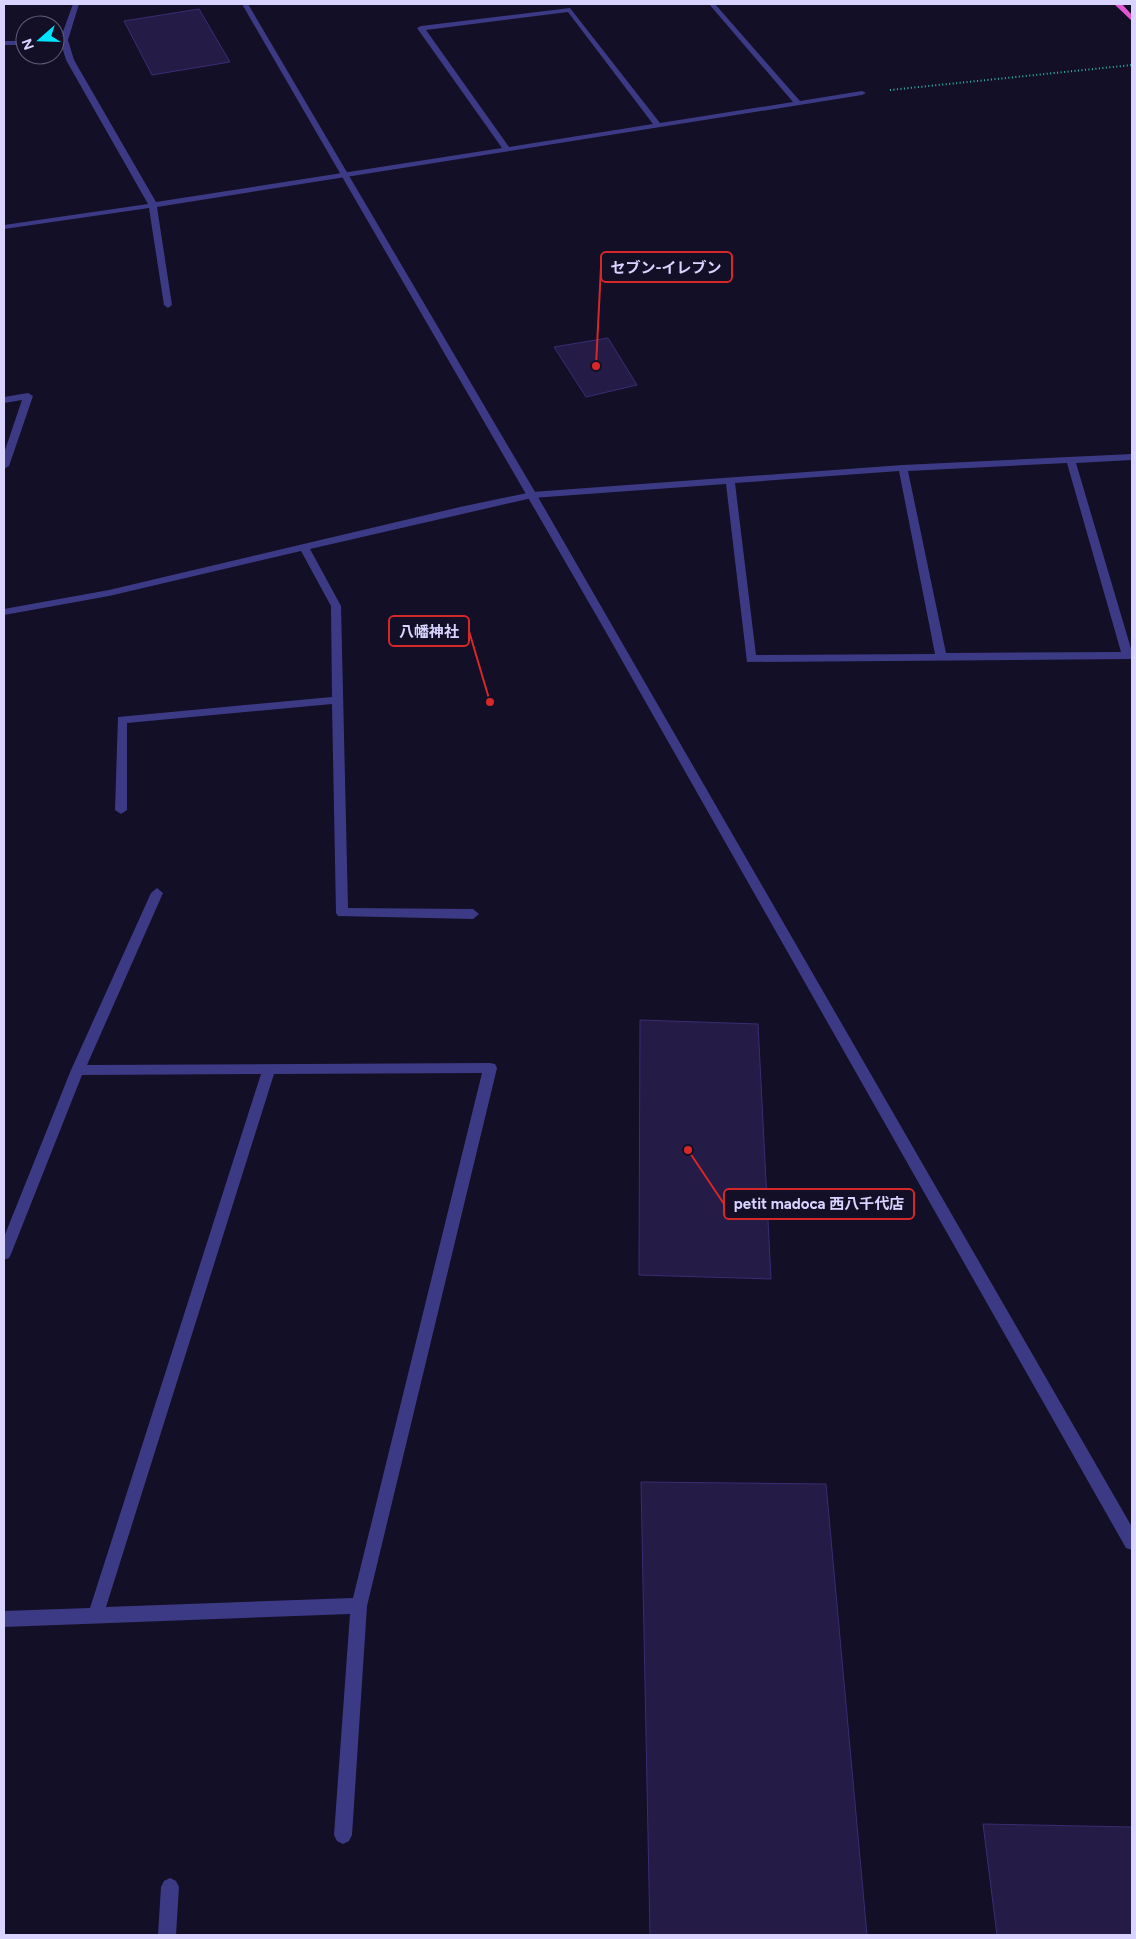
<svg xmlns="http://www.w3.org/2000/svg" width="1136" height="1939" viewBox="0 0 1136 1939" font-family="Figtree,'Noto Sans JP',sans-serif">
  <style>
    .building { fill: #241b47; stroke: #3b2d73 }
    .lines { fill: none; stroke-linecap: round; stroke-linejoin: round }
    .path { stroke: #2fb8b0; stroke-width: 2; stroke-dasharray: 1 2.5; stroke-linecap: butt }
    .minor { fill: #3d3a85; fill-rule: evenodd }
    .tertiary { fill: #3d3a85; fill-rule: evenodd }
    .trunk { fill: #e055d1; fill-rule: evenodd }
    .leader { fill: none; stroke: #d62828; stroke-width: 2 }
    .callout-dot { fill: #d62828; stroke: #130f26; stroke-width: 2 }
    .callout { fill: #130f26; stroke: #d62828; stroke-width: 2 }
    .callout-label { font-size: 15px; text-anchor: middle; font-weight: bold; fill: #d9d4ff }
  </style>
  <rect width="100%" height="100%" fill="#130f26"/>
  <!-- building -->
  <g class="building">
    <path d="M199 9 230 62 152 75 124 21Z"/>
    <path d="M608 338 637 385 586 397 554 347Z"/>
    <path d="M640 1020 758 1024 771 1279 639 1275Z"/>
    <path d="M641 1482 826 1484 867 1935H650Z"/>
    <path d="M983 1824 1132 1827V1935H997Z"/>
  </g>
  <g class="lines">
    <!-- path -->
    <path class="path" d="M890 90 1132 65"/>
    <!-- minor -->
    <g class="minor">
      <path d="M73 4H79L68 40 74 60 156 202 502 148 417 28 421 26 570 8 660 123 793 102 709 4H715L800 101 862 91 866 93 862 95 157 207 172 305 168 308 164 305 149 208 4 229V225L148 204 66 60 60 40ZM568 12 653 124 509 147 426 30Z"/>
      <rect x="4" y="41" width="21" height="4"/>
      <path d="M28 393 33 396 9 466 4 469V453L22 400 4 403V397Z"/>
      <path d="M1132 454V460L1076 463 1132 652V659L747 662 726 484 532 498 310 549 341 606 348 908 473 909 479 914 473 919 338 916 336 913 332 704 127 723V810L121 814 115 810 118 717 332 697 331 606 301 551 109 596 4 615V609L109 590 460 507 532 492 903 465ZM1067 463 1121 652 946 653 908 471ZM899 471 935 654 756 655 735 483Z"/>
      <path d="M157 888 163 893 87 1065 490 1063 495 1064 497 1068 367 1606 352 1835 349 1841 343 1844 337 1841 334 1835 350 1614 4 1627V1611L90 1608 261 1074 82 1075 11 1254 9 1258 4 1260V1237L71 1070 151 893ZM482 1073 353 1598 106 1607 274 1074Z"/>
      <path d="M170 1878 176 1881 179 1887 176 1935H158L161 1887 164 1881Z"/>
    </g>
    <!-- tertiary -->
    <path class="tertiary" d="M242 4H248L538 497 1132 1527V1550L1126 1548 603 627Z"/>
    <!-- trunk -->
    <path class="trunk" d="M1114 4H1122L1132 15V21Z"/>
  </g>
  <!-- callouts -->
  <path class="leader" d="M596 366L601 267M490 702L469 631M688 1150L724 1204"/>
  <g class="callout-dot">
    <circle cx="596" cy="366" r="5"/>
    <circle cx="490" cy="702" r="5"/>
    <circle cx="688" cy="1150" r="5"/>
  </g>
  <g class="callout">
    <rect x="601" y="252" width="131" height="30" rx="5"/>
    <rect x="389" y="616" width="80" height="30" rx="5"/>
    <rect x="724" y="1189" width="190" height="30" rx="5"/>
  </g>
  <g class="callout-label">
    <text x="666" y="273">セブン-イレブン</text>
    <text x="429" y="637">八幡神社</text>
    <text x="819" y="1209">petit madoca 西八千代店</text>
  </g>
  <!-- border -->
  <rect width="1136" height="1939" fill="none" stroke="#d9d4ff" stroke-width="10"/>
  <!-- north arrow -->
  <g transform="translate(40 40) rotate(250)"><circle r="24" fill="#130f26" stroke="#625e7d"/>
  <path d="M0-4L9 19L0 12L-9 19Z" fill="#00e5ff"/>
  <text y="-8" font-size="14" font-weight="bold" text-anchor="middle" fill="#d9d4ff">N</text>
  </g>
</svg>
